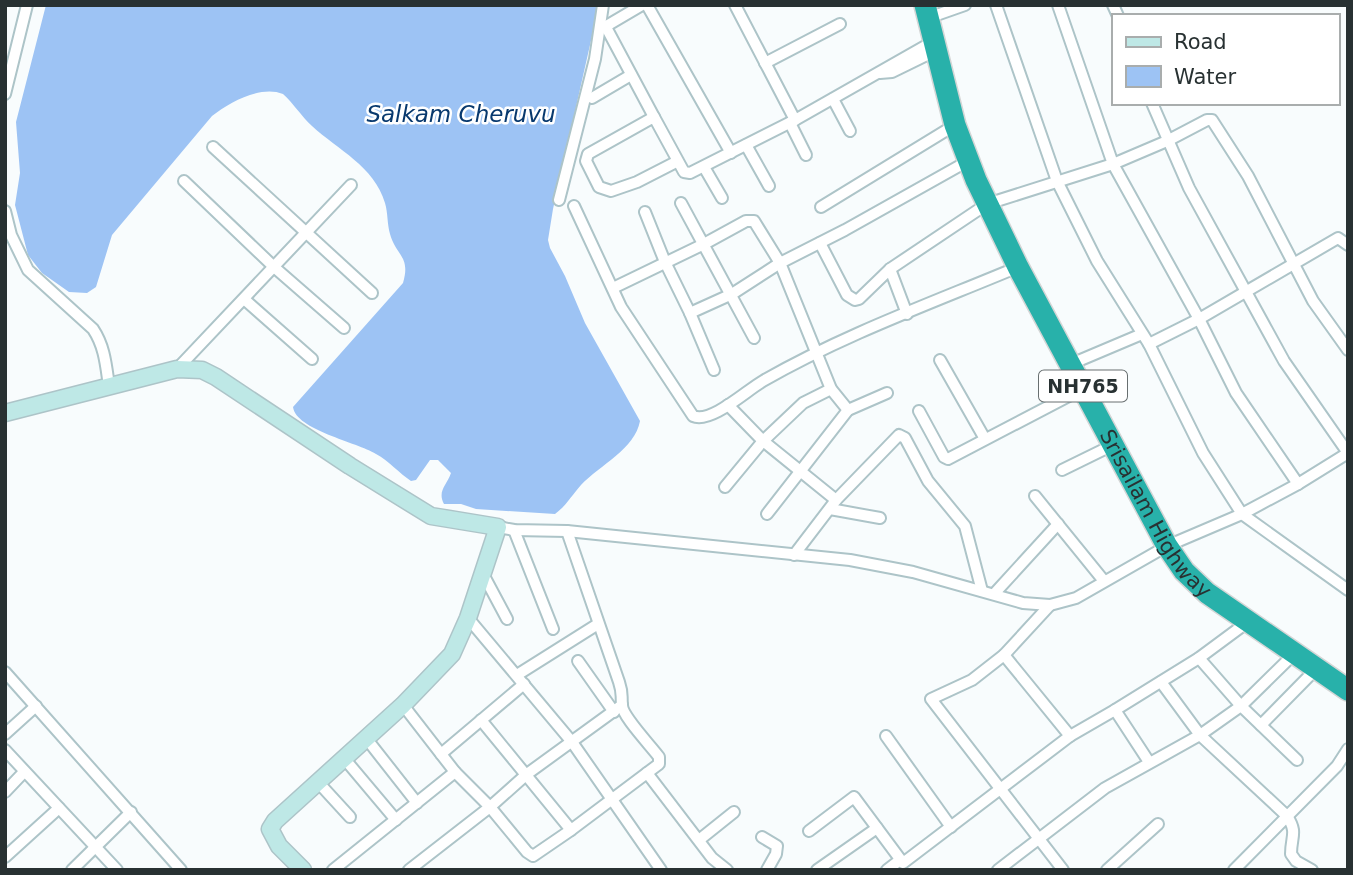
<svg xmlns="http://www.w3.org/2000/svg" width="1353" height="875" viewBox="0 0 1353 875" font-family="'DejaVu Sans',sans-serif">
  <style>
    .water { fill: #9dc3f4 }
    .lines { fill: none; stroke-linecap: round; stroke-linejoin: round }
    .street-casing { stroke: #adc4c8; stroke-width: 14 }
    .secondary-casing { stroke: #adc4c8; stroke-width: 19 }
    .highway-casing { stroke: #d4d6d6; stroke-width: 24 }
    .street { stroke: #fff; stroke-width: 10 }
    .secondary { stroke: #bee8e6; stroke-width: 16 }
    .highway { stroke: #28b1aa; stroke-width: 21 }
    .labels { text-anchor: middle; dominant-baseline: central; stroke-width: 5; stroke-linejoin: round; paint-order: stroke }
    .shield { fill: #fff; stroke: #686f70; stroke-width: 2 }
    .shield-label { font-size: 19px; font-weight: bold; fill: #283132 }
    .street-label { font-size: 21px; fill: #283132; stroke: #fff }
    .water-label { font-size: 23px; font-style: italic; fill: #08396e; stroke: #fff }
  </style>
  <rect width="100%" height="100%" fill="#f8fcfd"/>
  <!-- water -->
  <path class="water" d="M46 5H599L553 209 548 240 550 248 565 276 585 323 640 421C635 449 600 465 581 485 572 495 566 506 555 514L476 509 461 504H444C437 491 447 485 451 473L438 460H430L416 480 411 481C399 473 389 461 376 454 357 442 296 430 293 407L403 283C411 256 396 256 390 234 387 224 388 213 385 203 374 166 338 150 312 126 301 116 294 104 283 94 261 85 230 102 212 116L112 235 96 287 87 293 69 292 42 273 28 255 15 205 20 173 16 122Z"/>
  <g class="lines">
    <!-- street casing -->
    <g class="street-casing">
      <g id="street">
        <path d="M642 5 608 25 607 29 654 117"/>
        <path d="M647 5 731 153"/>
        <path d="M735 5 795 120"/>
        <path d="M996 5 1057 181 1097 261 1149 344 1203 453 1242 514 1348 590"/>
        <path d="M1058 5 1113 164 1199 319 1236 393 1298 484"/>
        <path d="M1113 5 1118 16"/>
        <path d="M928 18 965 5"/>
        <path d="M765 63 840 24"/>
        <path d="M880 73 892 72 937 50"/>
        <path d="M5 94 27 5"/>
        <path d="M592 98 631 75"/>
        <path d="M833 99 850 131"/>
        <path d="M1152 103 1189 188 1284 361 1348 453"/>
        <path d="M790 123 806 155"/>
        <path d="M746 145 769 186"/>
        <path d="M213 147 372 293"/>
        <path d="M678 161 637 182 611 191 599 187 586 161 588 154 654 117C664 135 674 154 684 172L690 173 795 120 934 41"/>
        <path d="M704 167 722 198"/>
        <path d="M184 181 274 267 344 328"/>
        <path d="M559 200 595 59 603 5"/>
        <path d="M681 203 754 338"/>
        <path d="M574 206 621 307 693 416C711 424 747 390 763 381 843 335 932 303 1018 267"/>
        <path d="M821 207 955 125"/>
        <path d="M5 211 11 235 28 270 93 329C105 347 106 366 109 386"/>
        <path d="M645 212 665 262 690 313 732 294 780 263 845 230 968 161"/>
        <path d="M820 243 847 295 855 300 859 299 890 269 987 204 1113 164 1167 141 1207 120H1212L1248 176 1313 301 1348 350"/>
        <path d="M890 269 907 314"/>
        <path d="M613 288 704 244 746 221H754L780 263 831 389 848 410"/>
        <path d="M244 299 312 359"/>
        <path d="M690 313 714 370"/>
        <path d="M1149 344 1199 319 1338 238 1348 245"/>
        <path d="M940 360 985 439"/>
        <path d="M1071 364 1142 334"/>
        <path d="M177 369 351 185"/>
        <path d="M728 405 763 441 836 500"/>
        <path d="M919 411 944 457 948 459 1084 388"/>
        <path d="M1062 470 1113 445"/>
        <path d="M725 487 763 441 803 403 831 389"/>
        <path d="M1035 496 1104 581"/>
        <path d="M830 509 880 518"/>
        <path d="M767 514 848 410 887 393"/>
        <path d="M498 527 514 530 567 531 850 560 913 572 1023 603 1050 605 1076 598 1167 546 1242 514 1298 484 1348 453"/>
        <path d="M514 530 553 629"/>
        <path d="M794 555 836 500 899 435 905 438 928 481 965 526 982 591"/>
        <path d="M483 574 507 619"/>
        <path d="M994 594 1058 524"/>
        <path d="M1050 605 1004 655 972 680 931 699 1063 870"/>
        <path d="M468 618 572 742 661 870"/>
        <path d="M1004 655 1070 736"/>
        <path d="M1199 658 1241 706 1297 760"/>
        <path d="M578 661 614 712"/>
        <path d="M5 672 181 870"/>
        <path d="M517 675 598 624"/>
        <path d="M1161 682 1200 735 1287 816C1298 833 1291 836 1291 854L1296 861 1312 870"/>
        <path d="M403 705 455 772 490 807 527 852 533 856 571 830 659 764V757C651 746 622 716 622 705 621 694 623 694 619 682L567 531"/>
        <path d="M1115 710 1149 762"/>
        <path d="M481 720 571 830"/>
        <path d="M1261 725 1316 669"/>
        <path d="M5 734 36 706"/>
        <path d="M886 736 951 827"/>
        <path d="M366 738 417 803"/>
        <path d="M5 750 117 870"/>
        <path d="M441 754 524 684"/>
        <path d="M343 757 396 820"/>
        <path d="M647 773 712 858 727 870"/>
        <path d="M317 781 350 817"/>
        <path d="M5 792 24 772"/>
        <path d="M809 831 854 797 903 863 1070 736 1115 710 1199 658 1249 621"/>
        <path d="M762 837 777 846 776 854 767 870"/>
        <path d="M699 840 734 812"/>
        <path d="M5 857 59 808"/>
        <path d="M72 870 131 812"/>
        <path d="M333 870 455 772"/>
        <path d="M409 870 490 807 527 774 622 705"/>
        <path d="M817 870 877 828"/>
        <path d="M887 870 900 860"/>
        <path d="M998 870 1105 788 1200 735 1241 706 1295 653"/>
        <path d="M1107 870 1158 824"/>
        <path d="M1234 870 1337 766 1348 749"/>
      </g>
    </g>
    <!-- secondary casing -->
    <g class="secondary-casing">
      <path id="secondary" d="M5 413 177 369 202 370 216 377 350 466 431 516 498 527 468 618 452 654 403 705 275 821 270 829 279 846 303 870"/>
    </g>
    <!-- highway casing -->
    <g class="highway-casing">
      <g id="highway">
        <path id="s1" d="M925 5 955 125 976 180 1018 267 1167 546 1184 571 1207 593 1348 690"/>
      </g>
    </g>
    <!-- street -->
    <use href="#street" class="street"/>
    <!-- secondary -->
    <use href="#secondary" class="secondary"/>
    <!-- highway -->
    <use href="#highway" class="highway"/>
  </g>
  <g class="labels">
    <!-- shield labels -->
    <rect class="shield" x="1039" y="370.5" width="88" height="31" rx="5"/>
    <g class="shield-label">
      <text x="1083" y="386">NH765</text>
    </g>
    <!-- street labels -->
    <g class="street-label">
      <text stroke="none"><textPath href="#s1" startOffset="562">Srisailam Highway</textPath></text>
    </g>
    <!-- water labels -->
    <g class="water-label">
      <text x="461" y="114">Salkam Cheruvu</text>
    </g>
  </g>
  <!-- border -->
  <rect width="1353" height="875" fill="none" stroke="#283132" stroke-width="14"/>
  <!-- legend -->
  <rect x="1112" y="14" width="228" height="91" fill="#ffffff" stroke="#a9adad" stroke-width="2"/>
  <rect x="1126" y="37" width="35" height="10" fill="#bee8e6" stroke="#a9adad" stroke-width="2"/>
  <text x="1174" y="49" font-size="21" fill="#283132">Road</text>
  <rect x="1126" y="66" width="35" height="21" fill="#9dc3f4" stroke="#a9adad" stroke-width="2"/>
  <text x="1174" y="84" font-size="21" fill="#283132">Water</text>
</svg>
